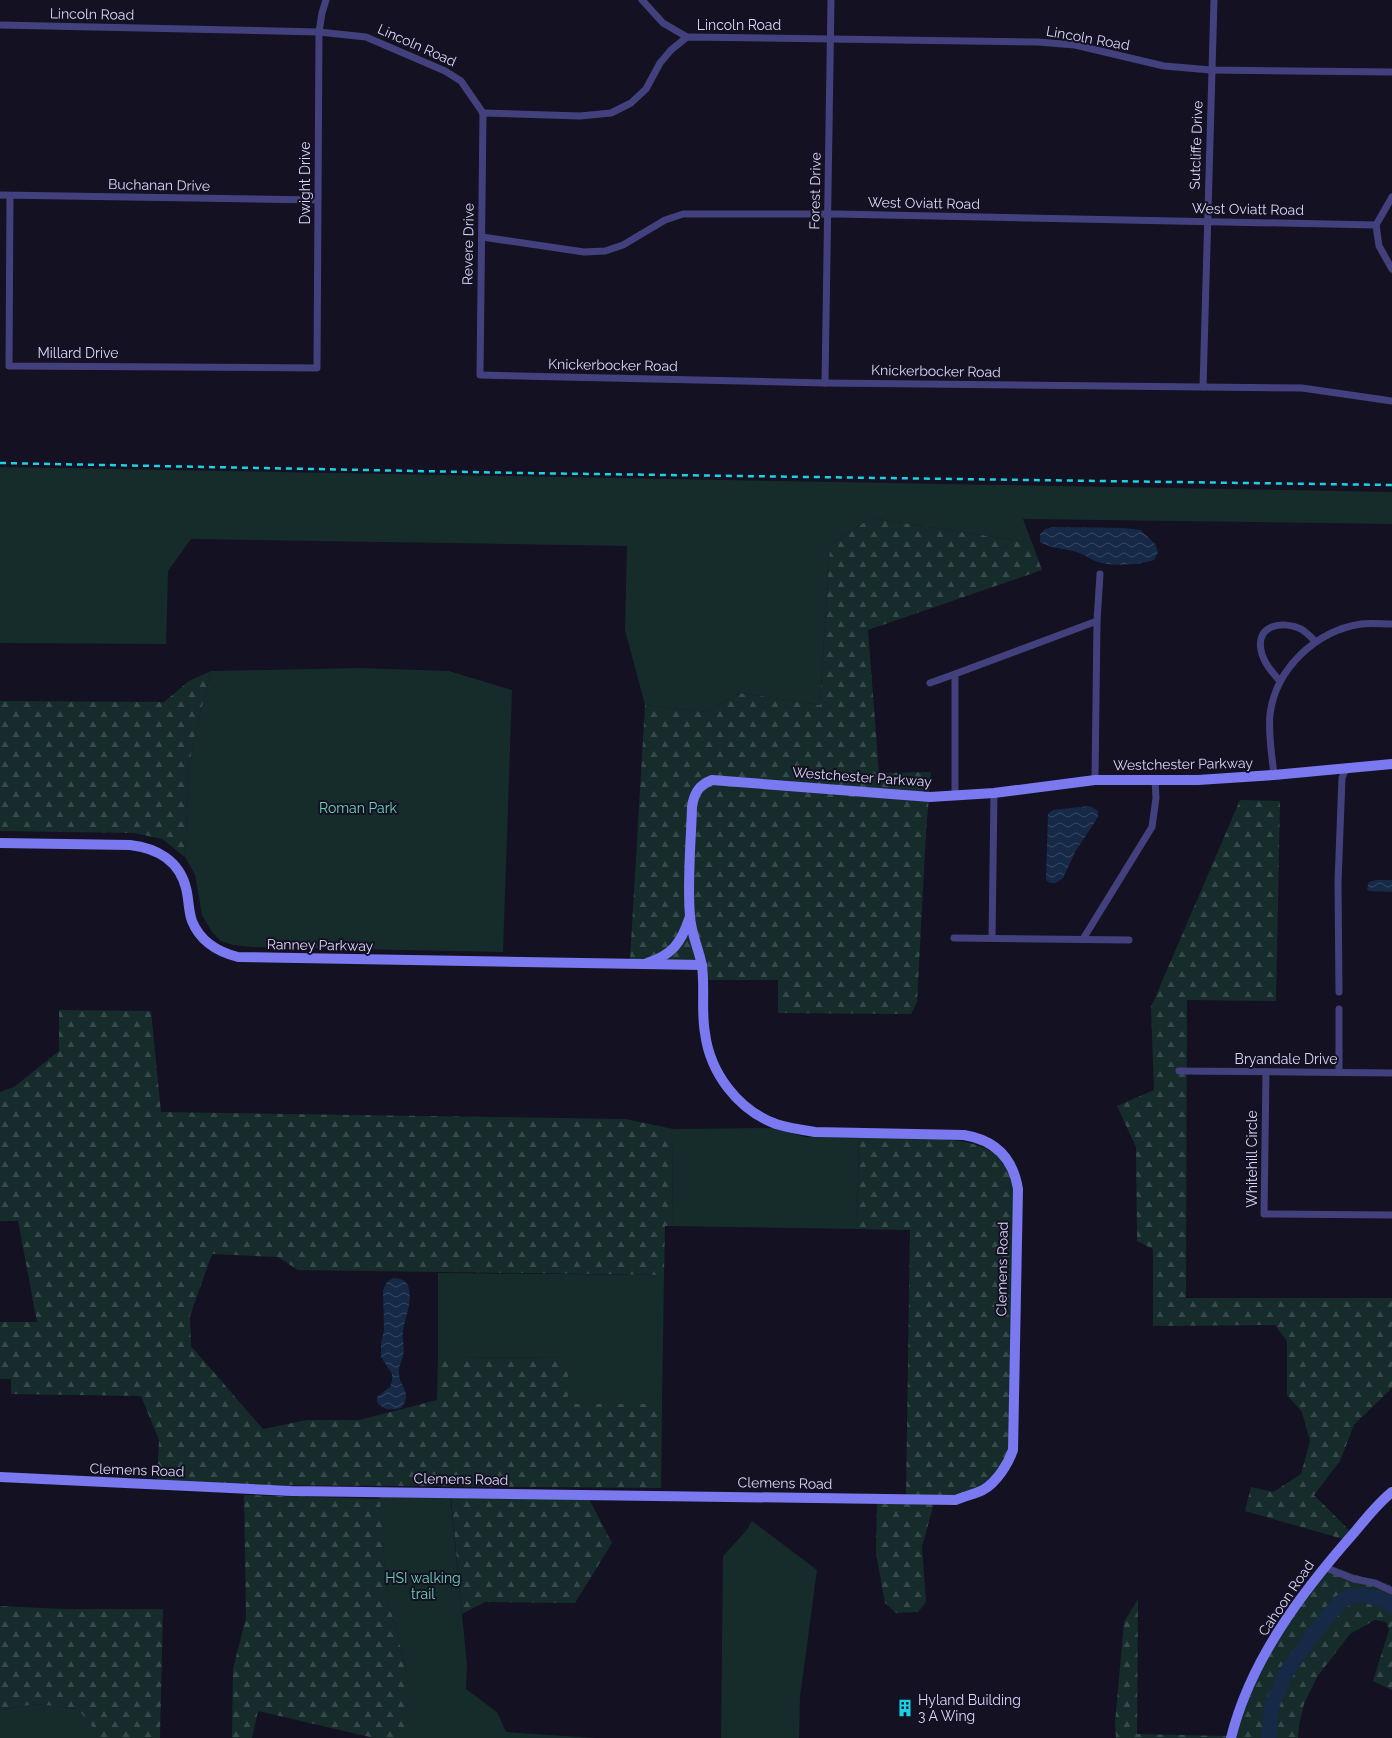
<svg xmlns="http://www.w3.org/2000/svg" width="1392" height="1738" viewBox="0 0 1392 1738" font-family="Raleway,sans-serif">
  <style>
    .green { fill: #152c2b }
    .forest { fill: url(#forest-firs) }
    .water { fill: url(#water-waves) }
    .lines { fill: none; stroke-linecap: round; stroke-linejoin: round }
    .river { stroke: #162a48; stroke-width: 15 }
    .street { stroke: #43417d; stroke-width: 7 }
    .secondary { stroke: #7a79f0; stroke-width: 10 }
    .rail { stroke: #19d3e4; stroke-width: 2.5; stroke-dasharray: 6 5; stroke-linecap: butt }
    .labels { text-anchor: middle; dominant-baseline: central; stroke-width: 4; stroke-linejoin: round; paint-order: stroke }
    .street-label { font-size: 14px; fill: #dbd7fb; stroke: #141123 }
    .park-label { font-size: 14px; fill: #6bd3b8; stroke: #141123 }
    .poi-label { font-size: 14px; fill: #dbd7fb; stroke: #141123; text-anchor: start }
  </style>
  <defs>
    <pattern id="forest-firs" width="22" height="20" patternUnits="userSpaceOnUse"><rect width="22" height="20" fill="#152c2b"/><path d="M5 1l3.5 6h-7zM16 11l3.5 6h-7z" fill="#364a4b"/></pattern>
    <pattern id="water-waves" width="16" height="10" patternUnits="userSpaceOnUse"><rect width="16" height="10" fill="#162a48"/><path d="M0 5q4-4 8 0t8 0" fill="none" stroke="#374863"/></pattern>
  </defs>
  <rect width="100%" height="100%" fill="#141123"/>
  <!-- green -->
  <g class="green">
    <path d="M0 467 1392 492V524L1023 519 1032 543 871 518 830 545 820 705 740 693 706 712 645 705 625 630 627 546 191 539 168 571 166 644 0 643Z"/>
    <path d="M359 668 449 671 512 690 503 952 253 947 233 945 221 941 212 932 202 915 195 875 185 857 189 765 195 734 211 671Z"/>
    <path d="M775 1128 805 1137 859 1138 857 1229 672 1226 673 1129Z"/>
    <path d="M438 1273 664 1275 662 1404H568V1358L438 1357Z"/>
    <path d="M379 1492 450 1493 467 1665 466 1689 497 1712 506 1732 596 1738H407V1673L387 1595Z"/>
    <path d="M752 1521 817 1570 800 1697 799 1738H721L723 1556 746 1531Z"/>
    <path d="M36 1704 78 1709 93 1728V1738H0V1710Z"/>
  </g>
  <!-- forest -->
  <g class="forest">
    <path d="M871 518 1032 543 1042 570 868 630 879 773 931 772 926 832 917 1002 911 1014 778 1013V980H707L705 960H630L645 705 706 712 740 693 820 705 830 545Z"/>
    <path d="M211 671 195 734 189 765 185 857 162 839 134 833 0 831V701L164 702 189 681Z"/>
    <path d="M1240 800 1280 801 1276 1001 1187 1000 1186 1298H1392V1388L1354 1425 1340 1461 1314 1495 1350 1531 1343 1539 1245 1511 1251 1487 1273 1492 1301 1474 1310 1441 1302 1412 1287 1395V1341L1275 1325 1153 1326V1249L1137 1241 1136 1147 1117 1106 1154 1090 1151 1007Z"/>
    <path d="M59 1010 151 1011 161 1112 625 1119 673 1129 672 1226H665L664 1275 298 1270 278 1257 212 1254 190 1316 191 1346 263 1429 307 1420H359L437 1400 438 1357 568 1358V1404H662L661 1488 262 1485 157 1482 159 1440 141 1396 11 1394V1379H0V1322H37L18 1221H0V1092L14 1087 59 1051Z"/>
    <path d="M859 1138C897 1139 970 1131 999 1157 1008 1166 1011 1179 1013 1191L1009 1449 1002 1466 982 1486 955 1496 906 1495 910 1230 857 1229Z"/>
    <path d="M244 1495 380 1499 387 1595 407 1673V1738H374L258 1711 252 1738H232L233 1669 246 1617Z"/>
    <path d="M451 1498 589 1499 612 1543 575 1603 485 1602 462 1614Z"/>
    <path d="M877 1502 934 1503 922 1547 926 1602 918 1612 896 1613 885 1603 876 1553Z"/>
    <path d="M1323 1563 1359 1576 1388 1584 1392 1587V1690L1373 1681 1389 1630 1386 1622 1375 1620 1350 1634 1317 1677 1304 1704 1299 1725 1298 1738H1116L1115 1723 1124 1622 1138 1599 1137 1734 1227 1736 1237 1707Z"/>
    <path d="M0 1606 64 1609H163L160 1738H93V1728L78 1709 36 1704 0 1710Z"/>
  </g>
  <!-- water -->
  <g class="water">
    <path d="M1053 527 1124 528 1141 530 1155 544 1158 552 1154 560C1140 565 1109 567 1095 561 1087 557 1081 553 1073 551 1061 548 1050 548 1040 542V534L1045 529Z"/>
    <path d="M1090 806 1098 811V817L1075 852 1063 878 1056 883H1050L1046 880 1048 814 1053 810Z"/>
    <path d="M1376 880H1392V892L1369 891 1367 889 1369 882Z"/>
    <path d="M393 1278C400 1278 408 1281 409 1289 412 1303 405 1318 403 1331 402 1340 405 1348 403 1356 402 1361 399 1365 399 1371 398 1386 414 1393 401 1408 391 1410 384 1411 377 1402V1397L390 1387 392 1381V1374L381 1357V1344L384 1330 383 1290 387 1282Z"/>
  </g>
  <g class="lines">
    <!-- river -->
    <path class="river" d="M1269 1738 1272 1705 1286 1673 1312 1636 1339 1603 1351 1596 1364 1595 1386 1601 1392 1607"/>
    <!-- street -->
    <g class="street">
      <path d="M642 0 663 23 687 37"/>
      <path d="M0 25 319 32 366 37 445 71 461 81 483 113"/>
      <path d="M483 113 480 375 825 383 1302 388 1392 401"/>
      <path d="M483 113 580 116 611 113 631 103 646 89 660 63 671 50 687 37 1038 42 1075 45 1164 66 1211 70 1392 72"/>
      <path d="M0 195 317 200"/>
      <path d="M10 196 9 366 317 368 319 32 322 13 326 0"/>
      <path d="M1376 225 1379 246 1392 269"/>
      <path d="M1376 225 1392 197"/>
      <path d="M482 237 584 252 605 251 623 245 665 220 683 214H837L1376 225"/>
      <path d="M825 383 831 0"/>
      <path d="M1203 387 1214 0"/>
      <path d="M1280 681C1272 672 1263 662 1261 650 1256 624 1283 621 1301 629 1306 632 1311 637 1315 641"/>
      <path d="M930 683 955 674"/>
      <path d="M1274 775C1272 756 1268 734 1270 714 1276 668 1316 631 1361 624 1371 623 1382 624 1392 624"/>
      <path d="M1095 780 1097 621"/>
      <path d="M955 796V674L1097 621 1100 574"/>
      <path d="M954 938 1129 940"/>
      <path d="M992 938 994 793"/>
      <path d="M1083 939 1152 827 1156 798 1155 780"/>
      <path d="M1339 992 1338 882 1342 778 1346 768"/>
      <path d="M1339 1009V1072"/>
      <path d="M1179 1071 1392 1073"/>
      <path d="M1266 1072 1264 1214 1392 1215"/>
      <path d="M1324 1567 1354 1579 1375 1583 1392 1591"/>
    </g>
    <!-- secondary -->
    <g class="secondary">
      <path d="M0 843 130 845C156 848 179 860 186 888 189 899 188 910 192 921 200 941 218 952 238 957L702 965"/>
      <path d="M647 963C672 955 681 943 689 919"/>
      <path d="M0 1477 291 1491 956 1500C965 1496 975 1494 983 1490 997 1482 1008 1464 1013 1450L1018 1189C1013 1158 995 1140 964 1135L815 1132C802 1130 789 1128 776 1124 738 1110 710 1073 705 1033 701 1011 705 988 702 966 699 949 691 934 690 916 687 880 691 843 692 807 694 793 699 785 712 780L930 797 994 793 1095 780H1198L1274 775 1392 764"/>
      <path d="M1231 1738C1250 1661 1301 1593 1353 1534 1365 1520 1377 1504 1392 1492"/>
    </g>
    <!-- rail -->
    <path class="rail" d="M0 463 521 473 1392 485"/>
  </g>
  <!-- icons -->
  <defs>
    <g id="building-bare" transform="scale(1.38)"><path d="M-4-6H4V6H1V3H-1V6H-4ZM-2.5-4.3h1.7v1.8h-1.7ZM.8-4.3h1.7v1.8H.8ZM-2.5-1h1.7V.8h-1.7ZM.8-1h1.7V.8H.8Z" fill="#19d3e4" stroke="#141123" stroke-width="2.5" paint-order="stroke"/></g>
  </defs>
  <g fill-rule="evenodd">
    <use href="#building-bare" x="905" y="1708"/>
  </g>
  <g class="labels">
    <!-- street labels -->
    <g class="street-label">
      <text transform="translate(92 14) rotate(1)">Lincoln Road</text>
      <text x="739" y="25">Lincoln Road</text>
      <text transform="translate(1088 38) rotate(10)">Lincoln Road</text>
      <text transform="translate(417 45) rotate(24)">Lincoln Road</text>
      <text transform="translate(1196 145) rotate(-88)">Sutcliffe Drive</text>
      <text transform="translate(305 183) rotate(-90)">Dwight Drive</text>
      <text transform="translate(159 185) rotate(1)">Buchanan Drive</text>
      <text transform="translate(815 191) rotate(-89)">Forest Drive</text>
      <text transform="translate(924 203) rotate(1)">West Oviatt Road</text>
      <text transform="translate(1248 209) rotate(1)">West Oviatt Road</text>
      <text transform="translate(468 244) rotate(-89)">Revere Drive</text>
      <text x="78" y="353">Millard Drive</text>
      <text transform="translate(613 365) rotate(1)">Knickerbocker Road</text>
      <text transform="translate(936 371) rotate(1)">Knickerbocker Road</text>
      <text transform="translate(1183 764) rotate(-1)">Westchester Parkway</text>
      <text transform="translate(862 777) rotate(4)">Westchester Parkway</text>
      <text transform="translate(320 945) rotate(1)">Ranney Parkway</text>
      <text x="1286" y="1059">Bryandale Drive</text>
      <text transform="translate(1252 1159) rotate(-90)">Whitehill Circle</text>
      <text transform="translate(1002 1269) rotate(-89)">Clemens Road</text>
      <text transform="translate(137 1470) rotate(2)">Clemens Road</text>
      <text transform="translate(461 1479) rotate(1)">Clemens Road</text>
      <text transform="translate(785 1483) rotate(1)">Clemens Road</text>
      <text transform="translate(1286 1598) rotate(-56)">Cahoon Road</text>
    </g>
    <!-- park labels -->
    <g class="park-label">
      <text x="358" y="808">Roman Park</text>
      <text x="423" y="1578">HSI walking<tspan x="423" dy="16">trail</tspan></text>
    </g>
    <!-- poi labels -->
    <g class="poi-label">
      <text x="918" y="1700">Hyland Building<tspan x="918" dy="16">3 A Wing</tspan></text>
    </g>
  </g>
</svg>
